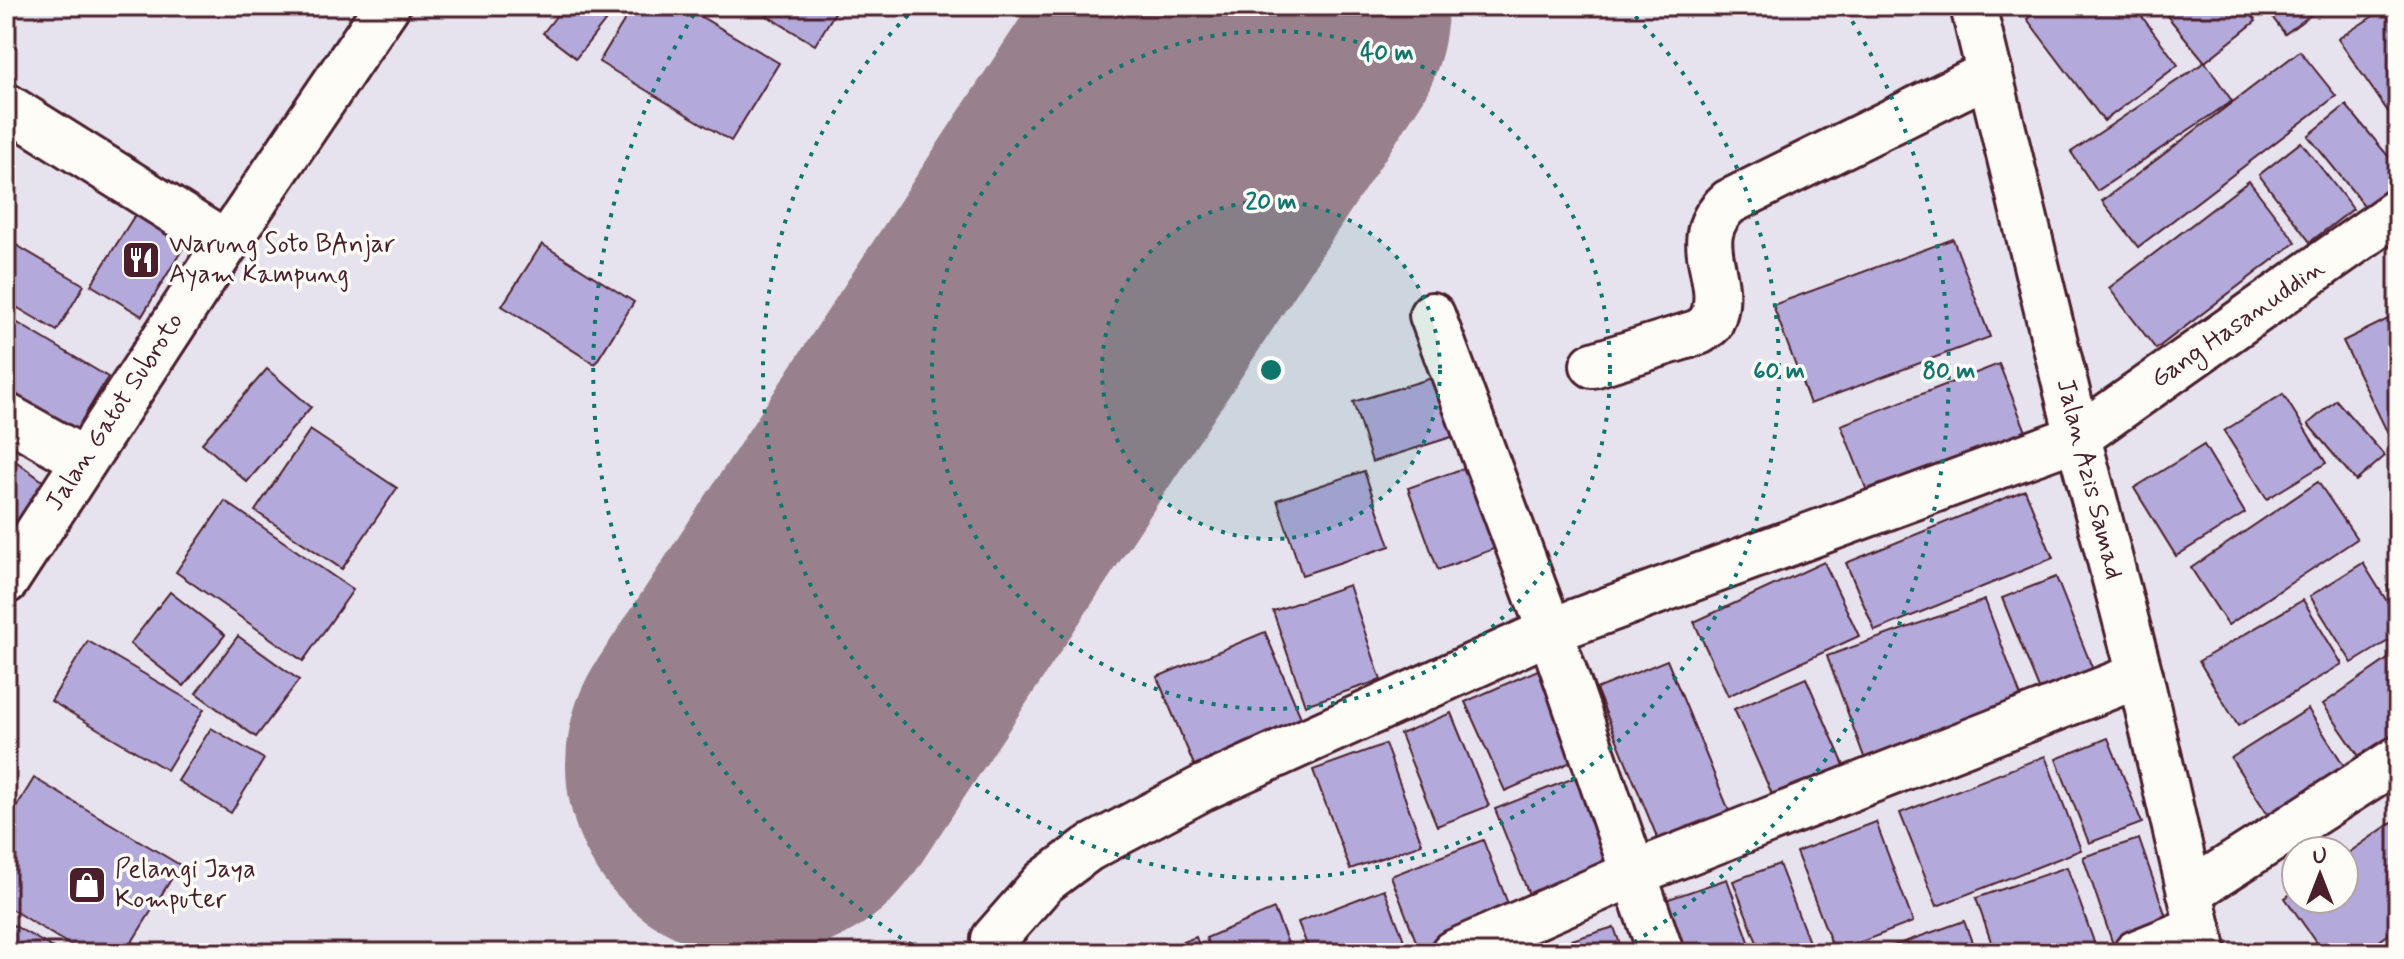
<svg xmlns="http://www.w3.org/2000/svg" width="2404" height="959" viewBox="0 0 2404 959" font-family="Mynerve,sans-serif">
  <style>
    .lines { fill: none; stroke-linecap: round; stroke-linejoin: round }
    .runway { stroke: #98818c; stroke-width: 382 }
    .building { fill: #b3a9da; stroke: #4a1f2b; stroke-width: 2 }
    .minor-casing { stroke: #4a1f2b; stroke-width: 50 }
    .tertiary-casing { stroke: #4a1f2b; stroke-width: 50 }
    .minor { stroke: #fdfcf7; stroke-width: 44 }
    .tertiary { stroke: #fdfcf7; stroke-width: 44 }
    .ring { fill: none; stroke: #0f766e; stroke-width: 4; stroke-dasharray: 4 8 }
    .labels { text-anchor: middle; dominant-baseline: central; stroke-width: 7; stroke-linejoin: round; paint-order: stroke }
    .poi-label { font-size: 26px; fill: #4a1f2b; stroke: #fdfcf7; text-anchor: start }
    .street-label { font-size: 26px; fill: #4a1f2b; stroke: #fdfcf7 }
    .centre { fill: #0f766e; stroke: #fdfcf7; stroke-width: 4 }
    .ring-label { font-size: 24px; text-anchor: middle; font-weight: bold; fill: #0f766e; stroke: #fdfcf7; stroke-width: 7; stroke-linejoin: round; paint-order: stroke }
  </style>
  <rect width="100%" height="100%" fill="#e7e3ee"/>
  <filter id="ink" filterUnits="userSpaceOnUse"><feTurbulence type="fractalNoise" baseFrequency=".0125" numOctaves="2"/><feDisplacementMap in="SourceGraphic" scale="16" xChannelSelector="R" yChannelSelector="G"/><feConvolveMatrix kernelMatrix="1 2 1 2 8 2 1 2 1" color-interpolation-filters="sRGB"/></filter>
  <g filter="url(#ink)">
    <g class="lines">
      <!-- runway -->
      <path class="runway" d="M757 765 1257 6"/>
    </g>
    <!-- building -->
    <g class="building">
      <path d="M564 6H617L576 58 543 33Z"/>
      <path d="M633 6H683L779 63 731 141 599 62Z"/>
      <path d="M751 6H839L815 45Z"/>
      <path d="M2043 6H2134L2178 65 2104 121 2027 19Z"/>
      <path d="M2159 6H2244L2256 21 2205 62Z"/>
      <path d="M2264 6H2323L2285 34Z"/>
      <path d="M2387 7 2398 23V126L2338 39Z"/>
      <path d="M2300 51 2336 96 2138 247 2102 201Z"/>
      <path d="M2205 62 2232 101 2097 191 2071 152Z"/>
      <path d="M2346 105 2398 168V184L2367 209 2308 136Z"/>
      <path d="M2301 142 2353 209 2310 242 2259 175Z"/>
      <path d="M2249 181 2296 242 2156 349 2109 288Z"/>
      <path d="M141 205 191 235 142 316 91 285Z"/>
      <path d="M6 239 84 285 57 331 6 301Z"/>
      <path d="M1953 239 1990 337 1810 404 1773 305Z"/>
      <path d="M542 244 634 302 595 364 502 306Z"/>
      <path d="M2398 314V439L2392 442 2343 341Z"/>
      <path d="M6 316 108 377 73 435 6 395Z"/>
      <path d="M1999 364 2027 434 1869 496 1841 425Z"/>
      <path d="M267 369 311 407 247 482 202 443Z"/>
      <path d="M1442 375 1461 434 1372 462 1353 402Z"/>
      <path d="M2283 394 2326 463 2267 499 2224 431Z"/>
      <path d="M2336 400 2385 456 2356 481 2308 424Z"/>
      <path d="M310 430 397 488 342 569 255 511Z"/>
      <path d="M2204 445 2245 513 2176 556 2134 488Z"/>
      <path d="M6 454 44 482 6 536Z"/>
      <path d="M1475 464 1504 545 1438 570 1408 488Z"/>
      <path d="M1364 471 1390 546 1302 575 1277 500Z"/>
      <path d="M2318 482 2357 539 2228 625 2191 568Z"/>
      <path d="M2025 490 2053 558 1875 631 1846 563Z"/>
      <path d="M225 501 353 590 303 661 176 572Z"/>
      <path d="M1824 562 1859 636 1728 696 1694 622Z"/>
      <path d="M2363 563 2398 619V635L2352 663 2310 596Z"/>
      <path d="M2056 577 2095 675 2042 696 2002 598Z"/>
      <path d="M2398 578V602L2387 586Z"/>
      <path d="M1349 585 1381 680 1305 705 1273 611Z"/>
      <path d="M170 592 225 635 184 686 130 644Z"/>
      <path d="M1985 600 2025 708 1867 765 1827 656Z"/>
      <path d="M2303 600 2342 664 2238 726 2199 661Z"/>
      <path d="M1265 632 1302 720 1194 765 1157 677Z"/>
      <path d="M238 636 299 680 256 737 196 693Z"/>
      <path d="M88 641 204 709 167 770 51 701Z"/>
      <path d="M2398 652V743L2365 765 2323 704Z"/>
      <path d="M1667 660 1737 830 1666 859 1596 689Z"/>
      <path d="M1540 669 1580 758 1505 791 1465 702Z"/>
      <path d="M1806 678 1847 772 1776 803 1734 709Z"/>
      <path d="M2308 709 2348 772 2272 821 2231 758Z"/>
      <path d="M1451 713 1489 806 1437 826 1400 734Z"/>
      <path d="M211 728 264 759 231 813 178 781Z"/>
      <path d="M2108 738 2142 823 2089 843 2056 759Z"/>
      <path d="M1385 744 1422 844 1350 869 1313 770Z"/>
      <path d="M2045 756 2081 850 1937 906 1900 813Z"/>
      <path d="M1584 774 1623 872 1534 907 1495 809Z"/>
      <path d="M34 778 180 865 125 953H83L6 906V824Z"/>
      <path d="M2398 818V928L2362 953H2324L2285 898 2296 890V899H2344V856Z"/>
      <path d="M1876 822 1913 922 1835 952 1796 852Z"/>
      <path d="M2139 839 2172 934 2116 953 2083 857Z"/>
      <path d="M1483 840 1512 914 1419 949 1391 876Z"/>
      <path d="M1779 864 1810 945 1789 953H1761L1733 881Z"/>
      <path d="M2067 867 2098 953H1995L1976 898Z"/>
      <path d="M1727 879 1753 953H1671L1654 904Z"/>
      <path d="M1384 889 1409 953H1310L1298 922Z"/>
      <path d="M1274 909 1292 953H1212L1206 938Z"/>
      <path d="M6 921 62 953H6Z"/>
      <path d="M1964 921 1976 953H1873Z"/>
      <path d="M1614 927 1623 953H1548L1546 948Z"/>
      <path d="M1196 937 1202 953H1152Z"/>
    </g>
    <g class="lines">
      <!-- minor casing -->
      <g class="minor-casing">
        <g id="minor">
          <path d="M1973 6 2078 437 2140 675 2204 953"/>
          <path d="M6 106 226 244"/>
          <path d="M1432 315 1550 631 1661 953"/>
          <path d="M1593 365 1699 332 1710 324C1733 279 1684 243 1729 202L1990 73"/>
          <path d="M6 416 84 460"/>
          <path d="M2190 892 2398 759"/>
          <path d="M994 939 1044 882 1088 849 1201 789 1550 631 2078 437 2398 211"/>
          <path d="M1453 953 1632 874 2140 675"/>
          <path d="M2136 953 2198 928"/>
        </g>
      </g>
      <!-- tertiary casing -->
      <g class="tertiary-casing">
        <path id="tertiary" d="M6 581 226 244 387 6"/>
      </g>
      <!-- minor -->
      <use href="#minor" class="minor"/>
      <!-- tertiary -->
      <use href="#tertiary" class="tertiary"/>
    </g>
  </g>
  <!-- distance rings -->
  <circle cx="1271" cy="370" r="169" fill="#0f766e" fill-opacity=".12"/>
  <g class="ring">
    <circle cx="1271" cy="370" r="169"/>
    <circle cx="1271" cy="370" r="339"/>
    <path d="M1627 8A508 508 0 1 1 915 8"/>
    <path d="M922 951A678 678 0 0 1 696 11M1846 11A678 678 0 0 1 1620 951"/>
  </g>
  <!-- icons -->
  <defs>
    <g id="restaurant-square" transform="scale(2)"><rect x="-9" y="-9" width="18" height="18" rx="4" fill="#4a1f2b" stroke="#fdfcf7"/><path d="M-5-6h1v4h1v-4h1v4h1v-4h1v5L-1.5 .5V6h-2V.5L-5-1ZM5-6V6H3V1.5H1.5Q1.5-4 5-6Z" fill="#fff"/></g>
    <g id="shop-square" transform="scale(2)"><rect x="-9" y="-9" width="18" height="18" rx="4" fill="#4a1f2b" stroke="#fdfcf7"/><path d="M-5-2.5h2.3a2.7 3.5 0 0 1 5.4 0H5L5.5 6h-11ZM-1.5-2.5h3a1.5 2.3 0 0 0-3 0Z" fill="#fff"/></g>
  </defs>
  <g fill-rule="evenodd">
    <use href="#restaurant-square" x="141" y="260"/>
    <use href="#shop-square" x="87" y="885"/>
  </g>
  <g class="labels">
    <!-- poi labels -->
    <g class="poi-label">
      <text x="169" y="245">Warung Soto BAnjar<tspan x="169" dy="30">Ayam Kampung</tspan></text>
      <text x="115" y="870">Pelangi Jaya<tspan x="115" dy="30">Komputer</tspan></text>
    </g>
    <!-- street labels -->
    <g class="street-label">
      <text transform="translate(2238 324) rotate(-35)">Gang Hasanuddin</text>
      <text transform="translate(115 412) rotate(-57)">Jalan Gatot Subroto</text>
      <text transform="translate(2089 479) rotate(76)">Jalan Azis Samad</text>
    </g>
  </g>
  <circle cx="1271" cy="370" r="12" class="centre"/>
  <g class="ring-label">
    <text x="1387" y="60">40 m</text>
    <text x="1271" y="209">20 m</text>
    <text x="1779" y="378">60 m</text>
    <text x="1949" y="378">80 m</text>
  </g>
  <!-- margin -->
  <rect width="2404" height="959" fill="none" stroke="#fdfcf7" stroke-width="32"/>
  <rect x="16" y="16" width="2372" height="927" fill="none" stroke="#4a1f2b" stroke-width="3" filter="url(#ink)"/>
  <!-- north arrow -->
  <g transform="translate(2320 875)"><circle r="38" fill="#fdfcf7" stroke="#b5a4a5" stroke-width="2"/>
  <path d="M0-6L14 30L0 20L-14 30Z" fill="#4a1f2b"/>
  <text y="-12" font-size="22" font-weight="bold" text-anchor="middle" fill="#4a1f2b">U</text>
  </g>
</svg>
